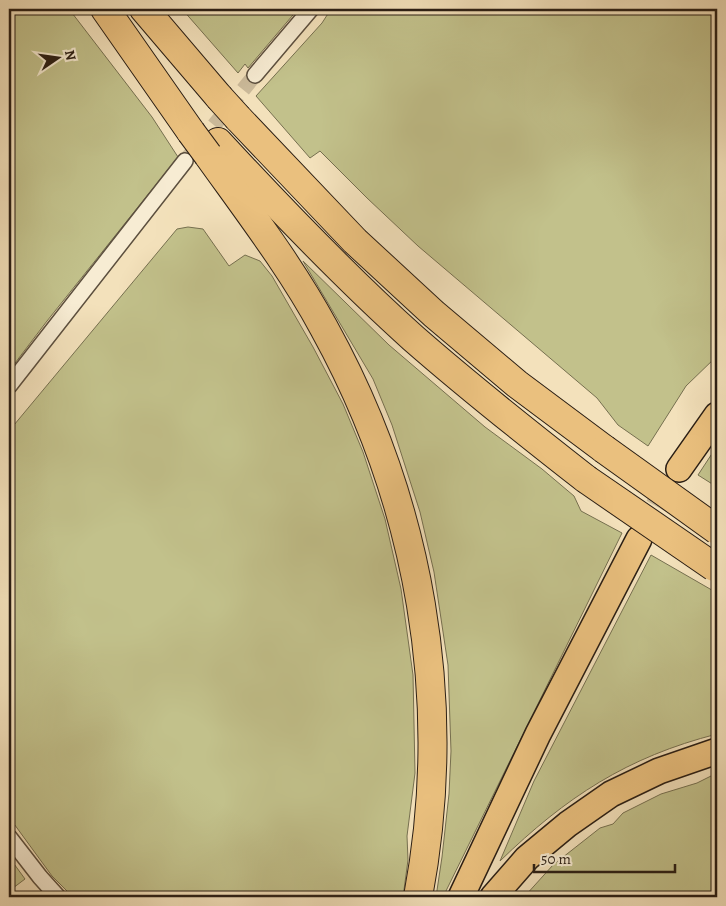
<svg xmlns="http://www.w3.org/2000/svg" width="726" height="906" viewBox="0 0 726 906" font-family="Alegreya,serif">
  <style>
    .green { fill: #c2c18b; stroke: #767050 }
    .lines { fill: none; stroke-linecap: round; stroke-linejoin: round }
    .minor-tunnel { stroke: #cbba9a; stroke-width: 15; stroke-dasharray: 15 8; stroke-linecap: butt }
    .trunk-tunnel { stroke: #cbba9a; stroke-width: 25; stroke-dasharray: 25 12; stroke-linecap: butt }
    .minor-casing { stroke: #5c4f3e; stroke-width: 18 }
    .trunk-casing { stroke: #2a1e14; stroke-width: 28 }
    .motorway-casing { stroke: #2a1e14; stroke-width: 30 }
    .minor { stroke: #f7ecd3; stroke-width: 15 }
    .trunk { stroke: #eac07e; stroke-width: 25 }
    .motorway { stroke: #eac07e; stroke-width: 28 }
    .motorway-bridge-casing { stroke: #2a1e14; stroke-width: 30; stroke-linecap: butt }
    .motorway-bridge { stroke: #eac07e; stroke-width: 28 }
  </style>
  <rect width="100%" height="100%" fill="#f3e1bb"/>
  <filter id="stains"><feTurbulence type="fractalNoise" baseFrequency=".004" numOctaves="4"/><feColorMatrix values="0 0 0 0 .2 0 0 0 0 .09 0 0 0 0 .02 0 0 0 .5 -.17"/></filter>
  <radialGradient id="worn" r=".72"><stop offset=".6" stop-color="#630" stop-opacity="0"/><stop offset="1" stop-color="#630" stop-opacity=".3"/></radialGradient>
  <!-- green -->
  <g class="green">
    <path d="M9 9H69L152 117 178 157 47 321 9 371Z"/>
    <path d="M182 9H298L248 68 245 64 238 73Z"/>
    <path d="M331 9H717V356L686 386 648 446 618 425 597 398 418 246 367 198 320 151 310 158 256 96 322 23Z"/>
    <path d="M188 227 203 229 229 266 245 255 260 261 272 276 313 347 343 404 363 452 385 519 401 589 413 675 415 773 407 836 408 860 403 897H73L52 876 9 817V431L177 229Z"/>
    <path d="M303 261 389 345 485 427 542 469 574 496 581 511 622 533 443 897H436L442 857 449 794 451 751 448 665 434 572 420 512 392 425 373 379Z"/>
    <path d="M717 446V487L698 475Z"/>
    <path d="M651 555 717 593V734C627 757 566 797 500 861L534 781Z"/>
    <path d="M717 773V897H521L525 896 553 865 600 828 613 824 623 813 661 794 697 783Z"/>
    <path d="M9 857 25 879 9 891Z"/>
  </g>
  <g class="lines">
    <!-- minor-tunnel -->
    <path class="minor-tunnel" d="M185 161 255 75"/>
    <!-- trunk-tunnel -->
    <path class="trunk-tunnel" d="M639 539 679 469"/>
    <!-- minor casing -->
    <g class="minor-casing">
      <g id="minor">
        <path d="M255 75 311 9"/>
        <path d="M9 386 185 161"/>
        <path d="M9 837 40 877 58 897"/>
      </g>
    </g>
    <!-- trunk casing -->
    <g class="trunk-casing">
      <g id="trunk">
        <path d="M679 469 717 415"/>
        <path d="M461 897 538 734 639 539"/>
        <path d="M493 897 527 858 568 824 611 794 659 771 717 751"/>
      </g>
    </g>
    <!-- motorway casing -->
    <g class="motorway-casing">
      <g id="motorway">
        <path d="M105 9 191 132"/>
        <path d="M144 9 219 97"/>
        <path d="M238 118 355 241 434 314 517 384 604 449"/>
        <path d="M218 142C281 210 344 276 413 338 469 387 527 433 586 479"/>
        <path d="M208 155C248 211 291 267 324 328 420 502 455 701 418 897"/>
      </g>
    </g>
    <!-- minor -->
    <use href="#minor" class="minor"/>
    <!-- trunk -->
    <use href="#trunk" class="trunk"/>
    <!-- motorway -->
    <use href="#motorway" class="motorway"/>
    <!-- motorway-bridge casing -->
    <g class="motorway-bridge-casing">
      <g id="motorway-bridge">
        <path d="M219 97 238 118"/>
        <path d="M191 132 208 155"/>
        <path d="M604 449 717 530"/>
        <path d="M586 479 714 567"/>
      </g>
    </g>
    <!-- motorway-bridge -->
    <use href="#motorway-bridge" class="motorway-bridge"/>
  </g>
  <!-- margin -->
  <rect width="726" height="906" fill="none" stroke="#f3e1bb" stroke-width="30"/>
  <rect x="10" y="10" width="706" height="886" fill="none" stroke="#2a1e14" stroke-width="2.5"/>
  <rect x="15" y="15" width="696" height="876" fill="none" stroke="#2a1e14"/>
  <!-- north arrow -->
  <g transform="translate(58 58) rotate(77)" stroke="#f7ecd3" stroke-width="4" paint-order="stroke">
  <path d="M0-4L9 19L0 12L-9 19Z" fill="#2a1e14"/>
  <text y="-8" font-size="14" font-weight="bold" text-anchor="middle" fill="#2a1e14">N</text>
  </g>
  <!-- scale -->
  <path d="M534 864v8h141v-8" fill="none" stroke="#2a1e14" stroke-width="2.5"/>
  <text x="541" y="864" font-size="15" fill="#2a1e14" stroke="#f7ecd3" stroke-width="4" paint-order="stroke">50 m</text>
  <rect width="100%" height="100%" filter="url(#stains)"/>
  <rect width="100%" height="100%" fill="url(#worn)"/>
</svg>
